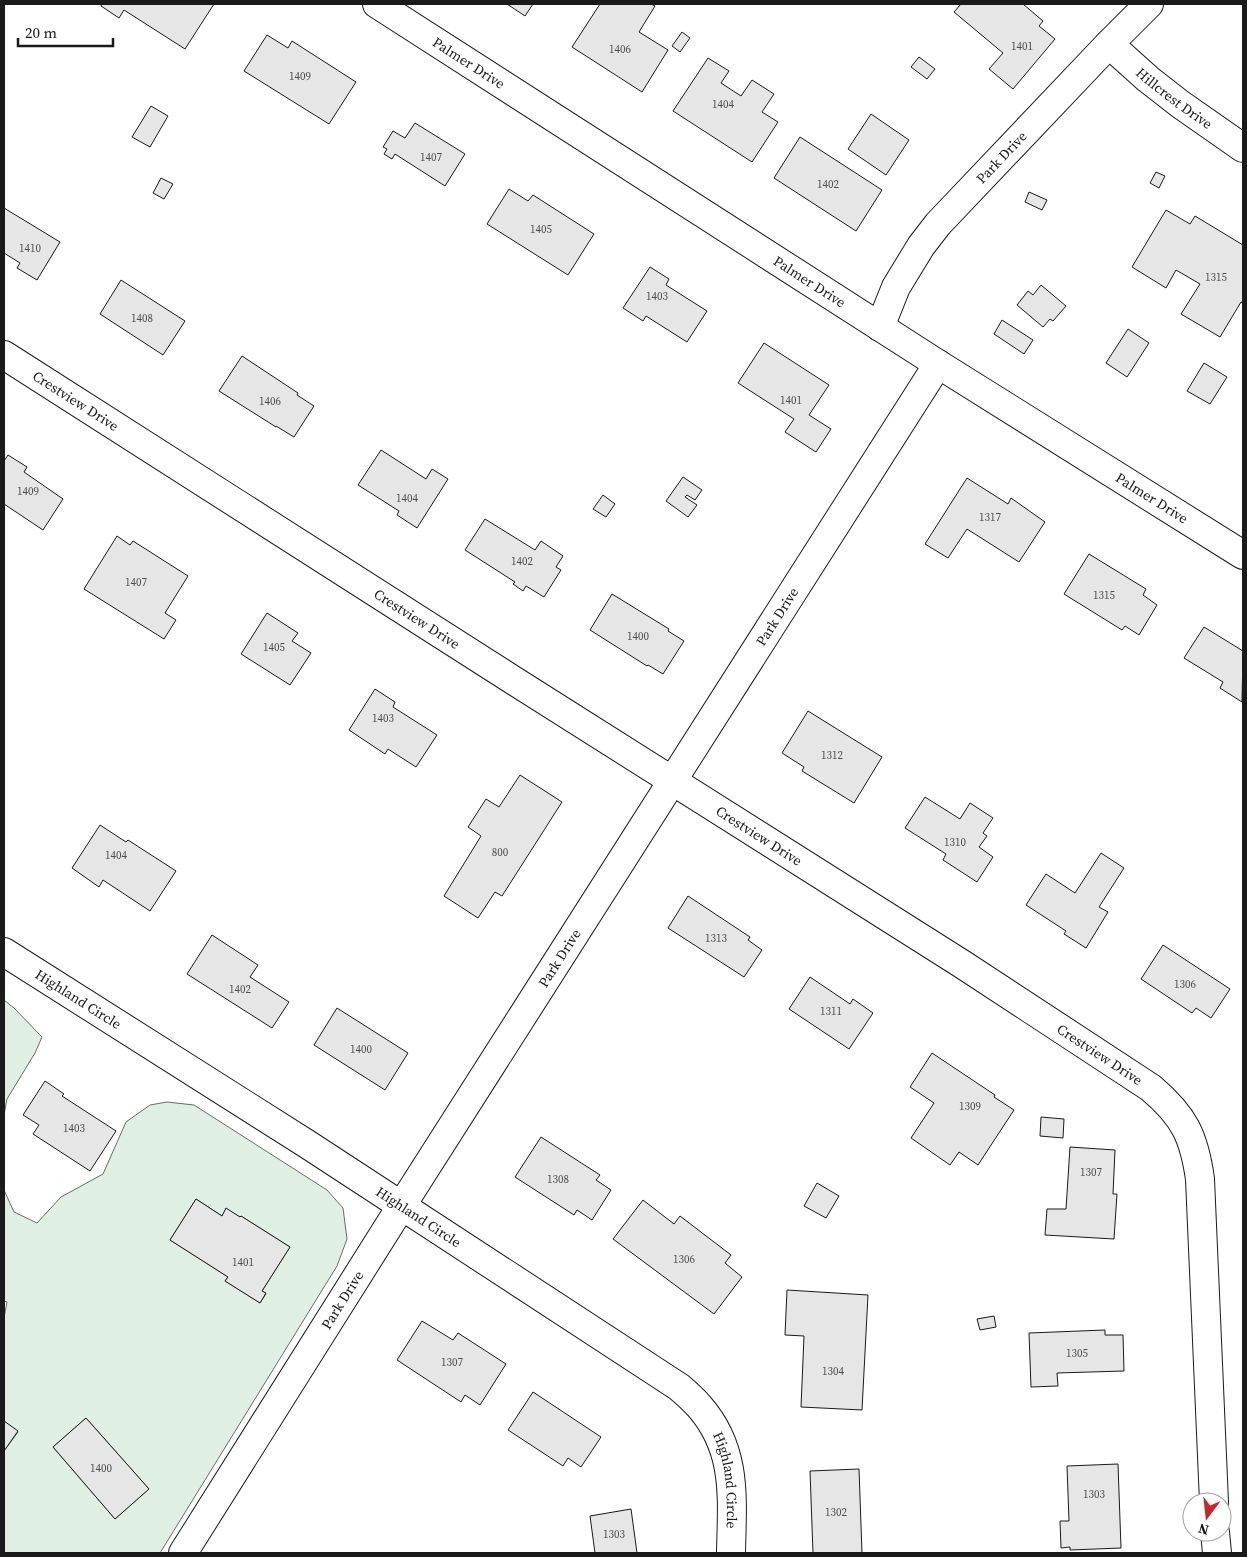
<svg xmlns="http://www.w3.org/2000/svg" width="1247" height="1557" viewBox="0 0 1247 1557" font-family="'Source Serif 4',serif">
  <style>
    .green { fill: #e0efe3; stroke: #6a6a6a; fill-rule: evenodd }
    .building { fill: #e6e6e6; stroke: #1a1a1a }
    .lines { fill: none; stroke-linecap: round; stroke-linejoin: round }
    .street-casing { stroke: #1a1a1a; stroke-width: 30 }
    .street { stroke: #fff; stroke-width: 28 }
    .labels { text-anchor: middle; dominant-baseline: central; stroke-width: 4; stroke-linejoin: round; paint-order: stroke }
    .number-label { font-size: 11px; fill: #4d4d4d }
    .street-label { font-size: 14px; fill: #1a1a1a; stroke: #fff }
  </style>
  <rect width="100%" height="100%" fill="#fff"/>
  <!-- green -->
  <g class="green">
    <path d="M4 1000 14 1008 42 1037 35 1053 7 1099 4 1115Z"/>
    <path d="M167 1102 194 1105 327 1190 343 1208 347 1239 337 1266 160 1553H4V1451L18 1432 4 1421V1318L7 1302 4 1301V1190L14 1212 37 1223 61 1197 103 1174 126 1122 150 1105ZM196 1199 222 1216 226 1209 240 1217 241 1216 290 1247 262 1291 266 1294 260 1303 225 1281 228 1277 170 1240ZM86 1418 149 1489 115 1519 53 1447Z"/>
  </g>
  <!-- building -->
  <g class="building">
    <path d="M102 4H214L185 49 124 10 119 18 101 6Z"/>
    <path d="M507 4H533L525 16Z"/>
    <path d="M600 4H651L655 6 639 32 668 50 642 92 572 47Z"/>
    <path d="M961 4H1023L1043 21 1039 26 1055 39 1013 89 989 69 1003 53 954 12Z"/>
    <path d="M682 32 690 38 680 52 672 46Z"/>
    <path d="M267 35 288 48 292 41 356 82 329 124 244 71Z"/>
    <path d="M919 57 935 69 927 79 911 67Z"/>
    <path d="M708 58 729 71 721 83 741 96 752 80 774 94 762 112 778 122 752 162 673 111Z"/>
    <path d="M151 106 168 116 150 147 132 137Z"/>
    <path d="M871 114 909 140 886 175 848 149Z"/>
    <path d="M415 123 465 154 445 186 395 154 392 159 384 154 387 149 383 147 393 131 405 138Z"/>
    <path d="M800 137 882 190 856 231 774 178Z"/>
    <path d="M1156 172 1165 176 1159 188 1150 183Z"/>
    <path d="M161 178 173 184 164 199 153 193Z"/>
    <path d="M509 189 528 201 533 195 594 234 568 275 487 224Z"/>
    <path d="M1029 192 1047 200 1042 210 1025 202Z"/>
    <path d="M4 208 60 242 37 280 17 268 20 263 4 253Z"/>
    <path d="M1166 210 1190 224 1195 216 1243 245V303L1241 302 1220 337 1181 314 1200 284 1176 270 1166 288 1132 267Z"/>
    <path d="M650 267 669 279 666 285 707 311 687 342 646 316 643 321 623 308Z"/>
    <path d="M121 280 185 321 163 355 100 314Z"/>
    <path d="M1041 285 1066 306 1053 321 1050 319 1043 327 1017 305 1028 291 1033 295Z"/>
    <path d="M1002 320 1033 340 1024 354 994 334Z"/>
    <path d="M1128 329 1149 343 1127 377 1106 363Z"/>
    <path d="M764 343 829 385 809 415 831 429 816 452 785 432 794 419 738 383Z"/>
    <path d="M242 356 298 393 297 395 314 406 294 437 276 426V427L219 391Z"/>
    <path d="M1204 363 1227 377 1210 404 1187 391Z"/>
    <path d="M381 450 426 479 432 469 448 479 417 528 397 515 399 511 358 485Z"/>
    <path d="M8 455 27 467 24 472 63 499 43 530 4 504V461Z"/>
    <path d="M683 477 702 490 695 500 687 495 685 497 697 505 688 517 666 501Z"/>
    <path d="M967 478 1008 504 1011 498 1045 522 1019 562 967 529 948 558 925 544Z"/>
    <path d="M603 495 615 504 606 517 593 509Z"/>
    <path d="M485 519 535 550 541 541 563 556 556 567 561 570 544 597 526 586 523 591 513 584 515 582 465 550Z"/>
    <path d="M117 536 130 545 133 541 188 576 165 613 176 620 164 639 84 589Z"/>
    <path d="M1089 554 1146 589 1143 595 1157 605 1139 635 1125 626 1122 630 1064 594Z"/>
    <path d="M612 594 669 629 668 631 684 641 663 674 648 665 647 666 590 630Z"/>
    <path d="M267 613 298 633 292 641 311 653 290 685 241 654Z"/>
    <path d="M1204 627 1243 651 1242 702 1220 688 1223 682 1184 658Z"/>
    <path d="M375 689 395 702 393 707 437 735 416 767 388 749 385 754 349 730Z"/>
    <path d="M808 711 882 757 854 803 802 771 804 767 782 753Z"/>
    <path d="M520 775 562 802 502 896 495 892 478 918 444 896 481 836 468 827 486 799 499 807Z"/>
    <path d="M925 797 960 819 970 803 993 818 983 833 987 836 979 847 993 857 977 882 943 860 946 854 905 828Z"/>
    <path d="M100 825 126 842 128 840 176 871 150 911 103 880 99 887 72 868Z"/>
    <path d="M1101 853 1124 868 1099 907 1108 912 1086 948 1064 934 1066 931 1026 905 1046 874 1075 893Z"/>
    <path d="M688 896 750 937 748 940 762 950 744 977 668 928Z"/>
    <path d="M212 935 258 965 250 977 289 1002 272 1028 187 974Z"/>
    <path d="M1163 945 1230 989 1211 1018 1196 1008 1192 1013 1141 979Z"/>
    <path d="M810 977 850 1004 853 999 873 1013 849 1049 789 1009Z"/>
    <path d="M337 1008 408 1053 385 1090 314 1045Z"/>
    <path d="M932 1053 995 1095 994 1097 1014 1110 978 1165 959 1152 950 1165 911 1138 934 1103 910 1087Z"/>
    <path d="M45 1081 64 1094 62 1096 116 1131 90 1171 33 1134 39 1125 23 1115Z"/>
    <path d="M1041 1117 1064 1119 1063 1138 1040 1136Z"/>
    <path d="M541 1137 600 1175 596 1180 611 1190 592 1220 577 1210 574 1215 515 1177Z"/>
    <path d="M1070 1147 1115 1150 1113 1194H1117L1114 1239 1045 1235 1047 1209H1066Z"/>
    <path d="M817 1183 839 1196 826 1218 804 1206Z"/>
    <path d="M196 1199 222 1216 226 1208 240 1217 241 1216 290 1247 262 1291 266 1293 260 1303 225 1281 228 1277 170 1240Z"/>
    <path d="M643 1200 674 1224 680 1216 731 1255 725 1263 742 1277 714 1314 613 1239Z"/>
    <path d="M787 1290 868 1295 862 1410 801 1407 804 1336 785 1335Z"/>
    <path d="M994 1316 996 1327 980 1330 977 1319Z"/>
    <path d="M422 1321 453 1340 458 1333 506 1364 480 1405 465 1395 461 1402 397 1360Z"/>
    <path d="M1105 1330V1335H1123L1124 1371 1057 1373 1058 1386 1031 1387 1029 1333Z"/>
    <path d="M533 1392 601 1437 581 1467 568 1458 563 1466 508 1430Z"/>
    <path d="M86 1418 149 1489 115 1519 53 1447Z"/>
    <path d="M4 1421 18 1431 4 1451Z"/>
    <path d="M1118 1464 1121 1548 1070 1550V1547L1061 1548 1060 1521H1069L1067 1466Z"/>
    <path d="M859 1469 862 1553H813L810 1471Z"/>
    <path d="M631 1509 637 1553H595L590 1516Z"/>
  </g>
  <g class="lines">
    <!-- street casing -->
    <g class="street-casing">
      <g id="street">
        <path id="s1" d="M377 4 938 364 1243 555"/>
        <path id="s2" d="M1109 44 1148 79 1180 104 1243 148"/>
        <path id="s3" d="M880 327 896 287 921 246 938 224 1109 44 1149 4"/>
        <path id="s4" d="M4 355 516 682 962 964 1151 1088C1184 1116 1194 1136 1200 1179L1214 1502"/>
        <path id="s5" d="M4 952 307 1144 679 1387C686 1393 693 1399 699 1406 738 1450 732 1499 731 1553"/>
        <path d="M1215 1532 1217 1553"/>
        <path id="s6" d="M183 1553 402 1205 938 364"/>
      </g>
    </g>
    <!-- street -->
    <use href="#street" class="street"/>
  </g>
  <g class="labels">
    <!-- number labels -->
    <g class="number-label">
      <text x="1022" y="46">1401</text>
      <text x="620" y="49">1406</text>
      <text x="300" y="76">1409</text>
      <text x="723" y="104">1404</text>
      <text x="431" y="157">1407</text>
      <text x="828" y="184">1402</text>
      <text x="541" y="229">1405</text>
      <text x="30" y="248">1410</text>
      <text x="1216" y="277">1315</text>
      <text x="657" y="296">1403</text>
      <text x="142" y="318">1408</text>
      <text x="791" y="400">1401</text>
      <text x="270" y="401">1406</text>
      <text x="28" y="491">1409</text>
      <text x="407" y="498">1404</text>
      <text x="990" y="517">1317</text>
      <text x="522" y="561">1402</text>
      <text x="136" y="582">1407</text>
      <text x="1104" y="595">1315</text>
      <text x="638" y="636">1400</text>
      <text x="274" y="647">1405</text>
      <text x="383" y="718">1403</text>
      <text x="832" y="755">1312</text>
      <text x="955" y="842">1310</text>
      <text x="500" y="852">800</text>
      <text x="116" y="855">1404</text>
      <text x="716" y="938">1313</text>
      <text x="1185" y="984">1306</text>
      <text x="240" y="989">1402</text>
      <text x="831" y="1011">1311</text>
      <text x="361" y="1049">1400</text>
      <text x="970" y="1106">1309</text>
      <text x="74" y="1128">1403</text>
      <text x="1091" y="1172">1307</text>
      <text x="558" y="1179">1308</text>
      <text x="684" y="1259">1306</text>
      <text x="243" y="1262">1401</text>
      <text x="1077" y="1353">1305</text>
      <text x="452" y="1362">1307</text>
      <text x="833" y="1371">1304</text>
      <text x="101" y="1468">1400</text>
      <text x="1094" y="1494">1303</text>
      <text x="836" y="1512">1302</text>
      <text x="614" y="1534">1303</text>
    </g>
    <!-- street labels -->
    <g class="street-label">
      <text stroke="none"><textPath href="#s1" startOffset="109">Palmer Drive</textPath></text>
      <text stroke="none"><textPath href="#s2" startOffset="85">Hillcrest Drive</textPath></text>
      <text stroke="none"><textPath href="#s3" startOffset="211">Park Drive</textPath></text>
      <text stroke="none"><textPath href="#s1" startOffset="514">Palmer Drive</textPath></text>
      <text stroke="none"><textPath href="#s4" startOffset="85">Crestview Drive</textPath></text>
      <text stroke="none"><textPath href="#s1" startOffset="919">Palmer Drive</textPath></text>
      <text stroke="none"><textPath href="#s6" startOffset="1109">Park Drive</textPath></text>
      <text stroke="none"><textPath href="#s4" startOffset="490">Crestview Drive</textPath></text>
      <text stroke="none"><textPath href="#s4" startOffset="895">Crestview Drive</textPath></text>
      <text stroke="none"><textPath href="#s6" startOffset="704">Park Drive</textPath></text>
      <text stroke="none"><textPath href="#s5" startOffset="88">Highland Circle</textPath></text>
      <text stroke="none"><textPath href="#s4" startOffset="1300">Crestview Drive</textPath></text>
      <text stroke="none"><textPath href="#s5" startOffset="492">Highland Circle</textPath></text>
      <text stroke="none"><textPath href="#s6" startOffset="299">Park Drive</textPath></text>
      <text stroke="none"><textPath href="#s5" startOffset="912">Highland Circle</textPath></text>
    </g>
  </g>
  <!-- border -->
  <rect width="1247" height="1557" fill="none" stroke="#1a1a1a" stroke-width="10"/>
  <!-- north arrow -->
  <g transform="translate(1207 1517) rotate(195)"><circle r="24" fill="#ffffff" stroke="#a3a3a3"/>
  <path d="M0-4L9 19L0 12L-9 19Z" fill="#c62828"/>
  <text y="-8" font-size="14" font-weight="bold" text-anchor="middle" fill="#1a1a1a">N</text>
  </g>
  <!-- scale -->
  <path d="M18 38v8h95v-8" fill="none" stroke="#1a1a1a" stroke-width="2.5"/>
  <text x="25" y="38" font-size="15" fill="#1a1a1a" stroke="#ffffff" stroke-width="4" paint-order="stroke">20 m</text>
</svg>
